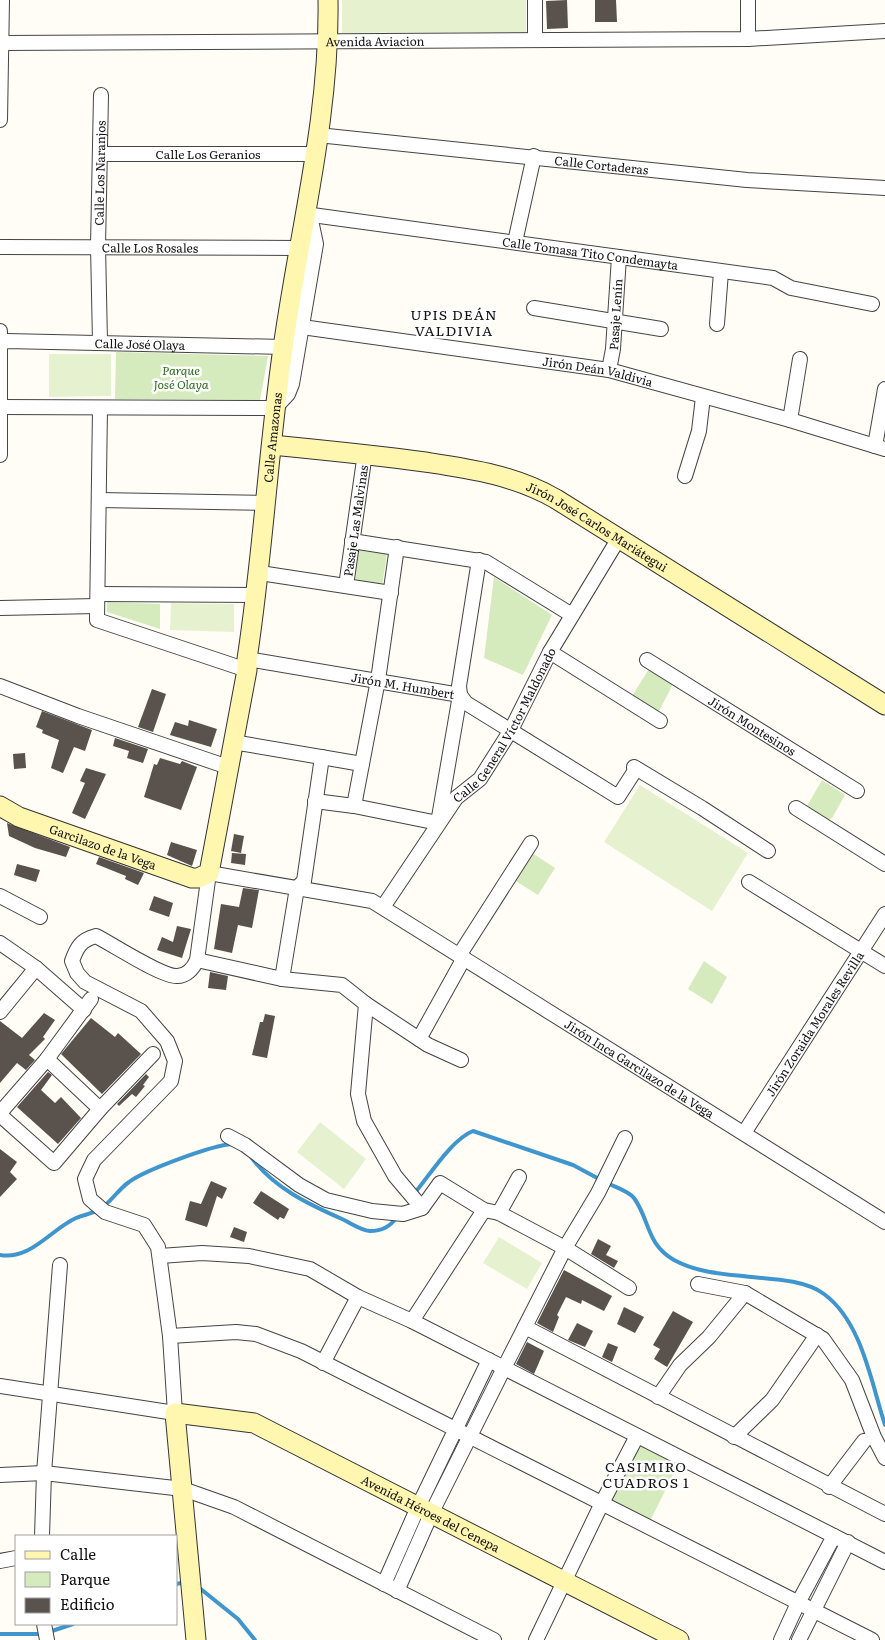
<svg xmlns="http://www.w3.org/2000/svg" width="885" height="1640" viewBox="0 0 885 1640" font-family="Literata,serif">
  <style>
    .green { fill: #d5ebbd }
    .pitch { fill: #e6f2cf }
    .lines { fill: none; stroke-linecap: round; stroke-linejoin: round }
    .stream { stroke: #3f96cf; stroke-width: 4 }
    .building { fill: #5a524d }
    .street-casing { stroke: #444; stroke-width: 16 }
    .secondary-casing { stroke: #333; stroke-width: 21 }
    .street { stroke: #fff; stroke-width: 14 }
    .secondary { stroke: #fff6b0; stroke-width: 19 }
    .labels { text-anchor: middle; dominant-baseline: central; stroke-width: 5; stroke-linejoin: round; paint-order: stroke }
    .street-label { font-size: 12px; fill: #111; stroke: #fff }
    .park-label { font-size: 12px; font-style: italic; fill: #2f6b1f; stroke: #fff }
    .neighbourhood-label { font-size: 14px; letter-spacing: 1px; fill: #111; stroke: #fff }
  </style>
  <rect width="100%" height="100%" fill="#fffdf5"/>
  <!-- green -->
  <g class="green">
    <path d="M116 352 268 356 260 400 115 399Z"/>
    <path d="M359 550 387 554 382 586 355 582Z"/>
    <path d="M494 577 552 615 523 675 484 658Z"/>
    <path d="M107 602 160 604V629L107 612Z"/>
    <path d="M649 669 673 684 658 713 632 696Z"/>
    <path d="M822 780 845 795 832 818 828 820 807 806Z"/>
    <path d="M532 853 555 868 538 895 514 880Z"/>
    <path d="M704 961 727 977 712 1004 688 989Z"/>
    <path d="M638 1442 679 1463 649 1523 608 1501Z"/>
  </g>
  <!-- pitch -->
  <g class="pitch">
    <path d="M342 0H526V32L342 33Z"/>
    <path d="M49 354H111V396L49 397Z"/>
    <path d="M171 603 234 604V632L170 630Z"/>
    <path d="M640 785 748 853 712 911 604 842Z"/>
    <path d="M320 1122 366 1159 344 1189 297 1152Z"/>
    <path d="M499 1237 542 1263 527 1289 483 1263Z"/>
  </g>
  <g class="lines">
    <!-- stream -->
    <g class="stream">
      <path d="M251 1157C274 1188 308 1204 342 1219 351 1223 360 1230 370 1231 382 1231 390 1227 396 1218"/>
      <path d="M607 1183C615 1187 629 1191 634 1198 650 1220 646 1244 674 1260 698 1273 724 1274 751 1277 773 1279 805 1280 824 1294 862 1322 871 1382 885 1425"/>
      <path d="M414 1194C429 1176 452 1139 473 1131L573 1165 601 1180"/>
      <path d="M104 1206C113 1199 119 1189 129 1182 145 1170 213 1145 232 1144"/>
      <path d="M0 1255C31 1260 50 1230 76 1218 83 1215 91 1214 98 1210"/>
      <path d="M176 1584 186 1582"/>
      <path d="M197 1586 238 1619 255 1640"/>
      <path d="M49 1632 73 1624"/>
      <path d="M0 1634H43"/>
    </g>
  </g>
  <!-- building -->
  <g class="building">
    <path d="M567 0 568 28 547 29 546 1Z"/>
    <path d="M595 0H616L617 22H595Z"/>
    <path d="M152 689 166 694 153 732 138 727Z"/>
    <path d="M42 711 92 730 85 751 74 747 63 773 51 768 59 740 42 733 43 730 36 727Z"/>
    <path d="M189 720 217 729 211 747 170 735 175 722 188 726Z"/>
    <path d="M115 738 148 749 143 763 127 758 129 751 113 746Z"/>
    <path d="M25 753 26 768 14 769 13 754Z"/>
    <path d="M160 758 180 764 182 761 197 767 181 810 144 797 154 764 157 765Z"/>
    <path d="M86 768 106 774 85 819 72 813 85 783 80 781Z"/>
    <path d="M7 823 70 847 66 857 35 848 9 836Z"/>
    <path d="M234 834 244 836 241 853 231 851Z"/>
    <path d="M171 842 197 850 192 866 167 855Z"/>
    <path d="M232 853 246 854 245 865 231 863Z"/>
    <path d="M99 857 144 873 138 885 125 879 126 876 96 864Z"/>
    <path d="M17 864 40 870 36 882 14 875Z"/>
    <path d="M243 888 259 890 252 928 238 925 232 953 214 949 221 904 239 907Z"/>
    <path d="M154 896 173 903 169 917 149 910Z"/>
    <path d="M177 926 191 929 182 958 157 950 162 937 173 942Z"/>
    <path d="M210 972 228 976 226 990 208 988Z"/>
    <path d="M44 1013 55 1020 43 1037 45 1039 29 1055 35 1060 26 1070 17 1063 0 1083V1021L22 1038Z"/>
    <path d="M265 1014 275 1016 267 1058 252 1055 260 1022H263Z"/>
    <path d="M91 1018 115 1037 118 1033 141 1054 102 1094 61 1054Z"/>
    <path d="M48 1072 52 1075 41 1090 55 1103 61 1097 81 1118 58 1144 17 1107Z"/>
    <path d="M146 1074 149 1077 143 1085 145 1086 136 1097 132 1094 119 1106 117 1104Z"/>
    <path d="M0 1149 17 1162 10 1172 17 1179 0 1197Z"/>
    <path d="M211 1181 227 1188 222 1199 217 1196 207 1227 185 1220 190 1201 201 1204Z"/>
    <path d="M261 1191 289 1209 284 1219 280 1217 278 1220 253 1203Z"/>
    <path d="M234 1227 247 1232 244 1242 230 1237Z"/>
    <path d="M598 1239 611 1246 606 1255 618 1261 614 1268 591 1254Z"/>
    <path d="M564 1270 612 1296 604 1311 582 1300 581 1304 566 1297 557 1315 559 1317 553 1332 537 1323Z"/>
    <path d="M624 1307 644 1317 635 1333 617 1324Z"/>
    <path d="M673 1311 693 1322 667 1367 654 1359 660 1349 653 1345Z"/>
    <path d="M577 1323 593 1331 585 1347 568 1340Z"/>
    <path d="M527 1342 544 1351 534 1374 516 1364Z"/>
    <path d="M608 1343 618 1347 612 1362 602 1357Z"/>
  </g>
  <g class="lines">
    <!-- street casing -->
    <g class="street-casing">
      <g id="street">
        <path d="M748 0V39"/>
        <path d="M535 40V0"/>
        <path id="s1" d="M0 43 748 39 885 31"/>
        <path d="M0 120 2 0"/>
        <path id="s2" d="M318 135 747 180 885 188"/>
        <path id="s3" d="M100 154H316"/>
        <path id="s4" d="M305 214 773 278 791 288 872 304"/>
        <path d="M515 242 534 156"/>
        <path id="s5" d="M0 247 300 248"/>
        <path d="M534 308 661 329"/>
        <path d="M717 324 721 272"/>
        <path id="s6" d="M302 327 609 370 790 420 885 449"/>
        <path d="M0 331V455"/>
        <path id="s7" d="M100 342 98 246 101 95"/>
        <path id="s8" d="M0 345 6 341 283 347"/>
        <path id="s9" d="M609 370 613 349 619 257"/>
        <path d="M0 407 275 408 288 394 292 384 316 244 312 225 305 214"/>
        <path d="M100 408 97 620 247 670"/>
        <path d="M790 420 800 359"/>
        <path d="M875 446 885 389"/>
        <path d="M685 476 699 431 703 397"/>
        <path d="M99 500 267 503"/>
        <path d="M352 541 486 562 572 615"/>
        <path d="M260 573 391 593"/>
        <path id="s10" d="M346 586 365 453"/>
        <path d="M98 594 257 595"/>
        <path d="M0 608 97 606"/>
        <path d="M550 652 660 721"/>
        <path id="s11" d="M247 659 460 695 466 703 618 797 636 769"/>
        <path id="s12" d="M647 660 857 791"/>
        <path d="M0 686 78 716 228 767"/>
        <path d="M233 742 362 764"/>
        <path d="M634 767 702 808 768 851"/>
        <path d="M315 801 354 806 438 823 460 695 459 686 479 560"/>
        <path d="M354 806 378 680 397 547"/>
        <path d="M796 808 885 864"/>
        <path d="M749 882 885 966"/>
        <path d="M0 896 40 917"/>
        <path id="s13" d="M383 907 456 798 480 779 511 730 550 652 619 538"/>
        <path d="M0 943 36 968 84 1010"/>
        <path d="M460 954 531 843"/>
        <path d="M197 960 282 979 342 985 366 1004 358 1094 364 1121 395 1176 422 1208"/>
        <path d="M282 979 297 888 304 881 322 757"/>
        <path d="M366 1004 428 1045 461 1060"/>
        <path d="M0 1012 36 968"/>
        <path d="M419 1039 464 958"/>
        <path d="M47 1059 100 1109"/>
        <path d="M0 1113 47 1059 91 999"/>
        <path d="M0 1115 54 1163 100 1109 153 1054"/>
        <path id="s14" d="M744 1133 885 914"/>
        <path d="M228 1136 245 1145 299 1185 326 1200 372 1211 403 1214 422 1208 440 1183 484 1210 499 1213 565 1248 629 1288"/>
        <path d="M499 1213 519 1177"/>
        <path d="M160 1256 202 1253 249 1256 310 1269 358 1297 412 1321 885 1562"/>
        <path d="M698 1284 745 1293 823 1339 852 1380 874 1437 885 1458"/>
        <path d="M412 1321 484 1210"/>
        <path d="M525 1327 885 1514"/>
        <path d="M170 1336 236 1332 256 1334 301 1351 872 1640"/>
        <path d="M323 1363 358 1297"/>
        <path id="s15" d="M0 1386 175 1413 170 1336 158 1247 144 1225 105 1212 90 1199 85 1179 94 1160 171 1081 175 1061 167 1041 141 1011 85 982 77 973 72 961C77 947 81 940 96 936 112 944 162 977 177 976 186 976 193 969 197 960L209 873 372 901 885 1222"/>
        <path d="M658 1397 680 1365 709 1337 745 1293"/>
        <path d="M734 1437 772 1400 817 1335"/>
        <path d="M0 1475 44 1473 183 1489 234 1507 494 1640"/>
        <path d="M829 1487 864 1441"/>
        <path d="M42 1536 44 1473 60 1265"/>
        <path d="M0 1561 16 1558"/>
        <path d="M384 1584 418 1507 489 1360"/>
        <path d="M397 1591 431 1514 504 1368 565 1248 598 1193 625 1138"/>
        <path d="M44 1624 47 1640"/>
        <path d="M536 1640 602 1503 637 1436"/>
        <path d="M781 1640 798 1603 834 1536"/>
        <path d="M799 1640 848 1542"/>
      </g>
    </g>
    <!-- secondary casing -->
    <g class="secondary-casing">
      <g id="secondary">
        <path id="s16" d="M272 445C323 450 374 455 425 462 471 469 514 475 556 499L885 705"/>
        <path id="s17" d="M0 806 19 817 192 878H198L209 873 247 670V659C263 555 268 451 283 348 299 232 330 118 328 0"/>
        <path id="s18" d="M196 1640 175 1413 254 1423 679 1640"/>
      </g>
    </g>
    <!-- street -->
    <use href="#street" class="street"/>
    <!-- secondary -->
    <use href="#secondary" class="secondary"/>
  </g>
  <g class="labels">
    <!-- street labels -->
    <g class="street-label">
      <text stroke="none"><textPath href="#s1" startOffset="375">Avenida Aviacion</textPath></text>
      <text stroke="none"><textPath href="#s3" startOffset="108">Calle Los Geranios</textPath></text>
      <text stroke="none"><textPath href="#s2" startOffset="285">Calle Cortaderas</textPath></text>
      <text stroke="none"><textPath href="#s7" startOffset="169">Calle Los Naranjos</textPath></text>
      <text stroke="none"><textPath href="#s5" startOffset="150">Calle Los Rosales</textPath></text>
      <text stroke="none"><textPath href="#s4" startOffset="288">Calle Tomasa Tito Condemayta</textPath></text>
      <text stroke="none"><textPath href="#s9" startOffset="56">Pasaje Lenín</textPath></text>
      <text stroke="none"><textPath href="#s8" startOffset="141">Calle José Olaya</textPath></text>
      <text stroke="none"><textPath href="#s6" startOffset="299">Jirón Deán Valdivia</textPath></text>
      <text stroke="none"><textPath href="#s17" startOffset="664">Calle Amazonas</textPath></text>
      <text stroke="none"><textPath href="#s10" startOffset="66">Pasaje Las Malvinas</textPath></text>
      <text stroke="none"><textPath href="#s16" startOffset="340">Jirón José Carlos Mariátegui</textPath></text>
      <text stroke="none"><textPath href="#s11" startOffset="158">Jirón M. Humbert</textPath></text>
      <text stroke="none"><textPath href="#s13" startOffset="220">Calle General Víctor Maldonado</textPath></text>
      <text stroke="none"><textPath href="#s12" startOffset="124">Jirón Montesinos</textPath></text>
      <text stroke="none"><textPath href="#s17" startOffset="111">Garcilazo de la Vega</textPath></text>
      <text stroke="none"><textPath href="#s14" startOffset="130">Jirón Zoraida Morales Revilla</textPath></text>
      <text stroke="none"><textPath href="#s15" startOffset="1476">Jirón Inca Garcilazo de la Vega</textPath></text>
      <text stroke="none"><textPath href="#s18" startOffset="506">Avenida Héroes del Cenepa</textPath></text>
    </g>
    <!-- park labels -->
    <g class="park-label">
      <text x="181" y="370">Parque<tspan x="181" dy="14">José Olaya</tspan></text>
    </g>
    <!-- neighbourhood labels -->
    <g class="neighbourhood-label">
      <text x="454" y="314">UPIS DEÁN<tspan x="454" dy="16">VALDIVIA</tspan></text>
      <text x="646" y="1466">CASIMIRO<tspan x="646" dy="16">CUADROS 1</tspan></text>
    </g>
  </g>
  <!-- legend -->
  <rect x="15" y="1535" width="162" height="90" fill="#ffffff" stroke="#a0a0a0"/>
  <rect x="25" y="1551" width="25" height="8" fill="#fff6b0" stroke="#a0a0a0"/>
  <text x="60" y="1560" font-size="15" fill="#111111">Calle</text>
  <rect x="25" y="1572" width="25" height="15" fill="#d5ebbd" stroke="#a0a0a0"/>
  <text x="60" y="1585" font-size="15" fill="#111111">Parque</text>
  <rect x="25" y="1598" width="25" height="15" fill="#5a524d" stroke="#a0a0a0"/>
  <text x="60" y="1610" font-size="15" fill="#111111">Edificio</text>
</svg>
